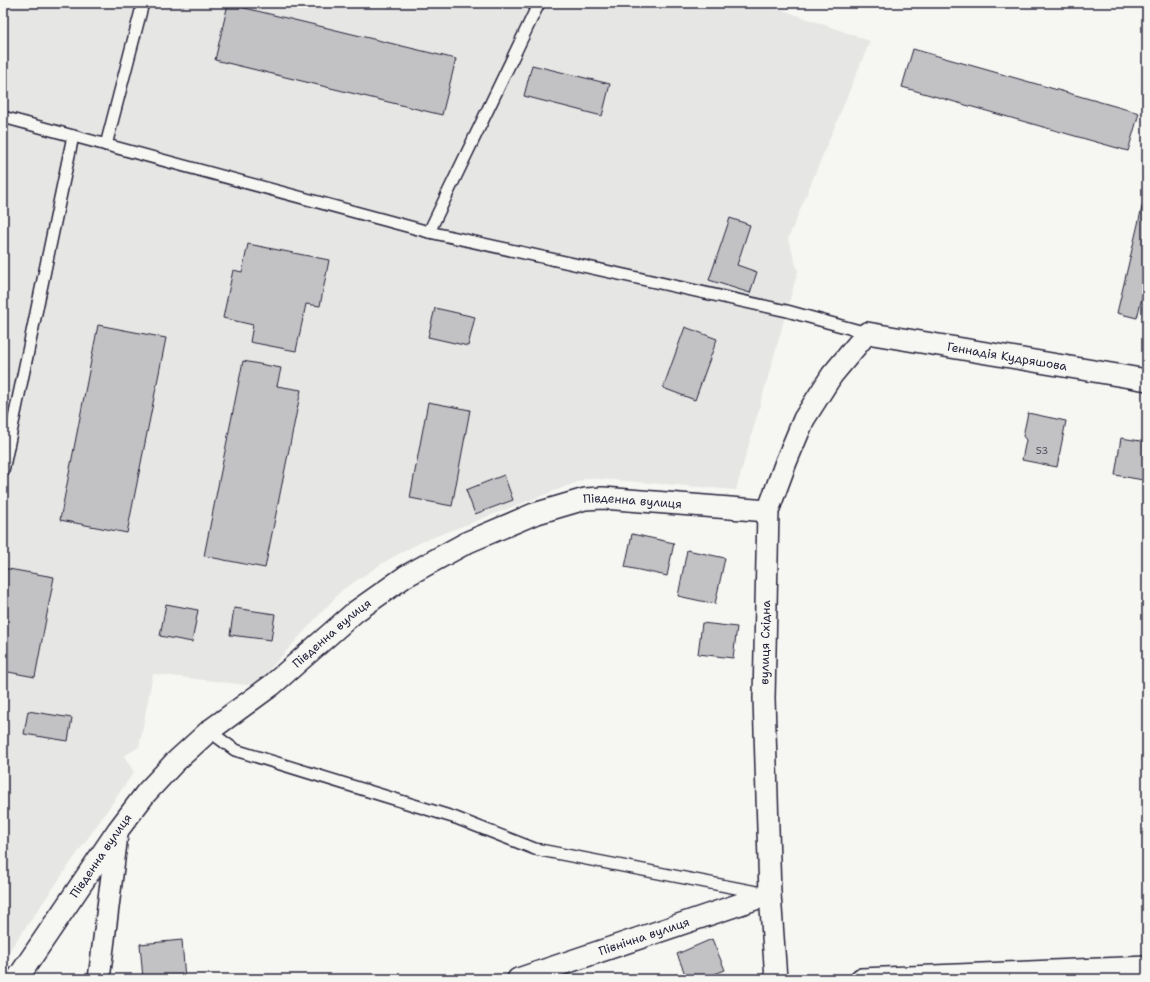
<svg xmlns="http://www.w3.org/2000/svg" width="1150" height="982" viewBox="0 0 1150 982" font-family="'Shantell Sans',sans-serif">
  <style>
    .built { fill: #e6e6e4 }
    .building { fill: #c2c2c4; stroke: #22223b }
    .lines { fill: none; stroke-linecap: round; stroke-linejoin: round }
    .lane-casing { stroke: #22223b; stroke-width: 14 }
    .street-casing { stroke: #22223b; stroke-width: 24 }
    .lane { stroke: #f6f6f2; stroke-width: 11 }
    .street { stroke: #f6f6f2; stroke-width: 21 }
    .labels { text-anchor: middle; dominant-baseline: central; stroke-width: 4; stroke-linejoin: round; paint-order: stroke }
    .number-label { font-size: 10px; fill: #4a4a5d }
    .street-label { font-size: 12px; fill: #22223b; stroke: #f6f6f2 }
  </style>
  <rect width="100%" height="100%" fill="#f6f6f2"/>
  <filter id="ink" filterUnits="userSpaceOnUse"><feTurbulence type="fractalNoise" baseFrequency=".025" numOctaves="2"/><feDisplacementMap in="SourceGraphic" scale="8" xChannelSelector="R" yChannelSelector="G"/><feConvolveMatrix kernelMatrix="1 2 1 2 8 2 1 2 1" color-interpolation-filters="sRGB"/></filter>
  <g filter="url(#ink)">
    <!-- built -->
    <path class="built" d="M3 3H763L870 41 788 239 798 271 736 490 588 478 421 542 386 561 342 590 258 682 247 685 153 674 139 747 124 756 134 772 3 960Z"/>
    <!-- building -->
    <g class="building">
      <path d="M228 4 456 59 442 115 215 60Z"/>
      <path d="M913 49 1139 113 1128 151 902 87Z"/>
      <path d="M532 65 610 84 602 116 524 96Z"/>
      <path d="M1147 186V277L1137 318 1117 313Z"/>
      <path d="M730 218 750 225 737 265 757 272 750 293 709 280Z"/>
      <path d="M248 244 329 260 320 306 306 304 296 351 250 342 253 325 223 318 233 270 242 272Z"/>
      <path d="M435 308 475 317 468 346 428 337Z"/>
      <path d="M98 325 166 338 127 533 60 520Z"/>
      <path d="M685 327 717 339 695 400 663 388Z"/>
      <path d="M243 361 281 368 277 386 301 390 265 568 204 556Z"/>
      <path d="M428 402 470 410 452 506 410 498Z"/>
      <path d="M1028 413 1066 421 1057 467 1022 460 1026 440 1023 436Z"/>
      <path d="M1121 438 1147 442V460L1143 480 1115 475Z"/>
      <path d="M504 475 513 500 475 514 466 490Z"/>
      <path d="M632 534 674 543 667 576 625 567Z"/>
      <path d="M687 550 725 558 715 604 678 596Z"/>
      <path d="M3 568 54 577 35 677 3 671Z"/>
      <path d="M166 604 198 610 192 642 160 636Z"/>
      <path d="M234 608 275 614 271 640 230 635Z"/>
      <path d="M702 623 737 627 733 658 698 654Z"/>
      <path d="M28 711 72 718 68 741 24 734Z"/>
      <path d="M3 755 8 756 3 782Z"/>
      <path d="M712 939 725 970 702 979H687L677 954Z"/>
      <path d="M182 940 185 979H143L140 944Z"/>
    </g>
    <g class="lines">
      <!-- lane casing -->
      <g class="lane-casing">
        <g id="lane">
          <path d="M3 117 429 232 787 311 867 333"/>
          <path d="M106 145 143 3"/>
          <path d="M429 232 539 3"/>
          <path d="M3 471 73 136"/>
          <path d="M209 731 235 750 456 818 535 849 762 893"/>
        </g>
      </g>
      <!-- street casing -->
      <g class="street-casing">
        <g id="street">
          <path id="s1" d="M17 979 118 830 146 793 174 763 209 731 272 685 355 612 406 576 468 542 534 514 585 499 603 498 768 511"/>
          <path d="M99 979 117 835"/>
          <path id="s2" d="M518 979 770 894"/>
          <path id="s3" d="M776 979 770 894 764 698 768 511 786 462 804 419 832 375 867 333 1147 380"/>
          <path d="M861 979 1147 967"/>
        </g>
      </g>
      <!-- lane -->
      <use href="#lane" class="lane"/>
      <!-- street -->
      <use href="#street" class="street"/>
    </g>
  </g>
  <g class="labels">
    <!-- number labels -->
    <g class="number-label">
      <text x="1042" y="450">53</text>
    </g>
    <!-- street labels -->
    <g class="street-label">
      <text stroke="none"><textPath href="#s3" startOffset="816">Геннадія Кудряшова</textPath></text>
      <text stroke="none"><textPath href="#s1" startOffset="809">Південна вулиця</textPath></text>
      <text stroke="none"><textPath href="#s1" startOffset="472">Південна вулиця</textPath></text>
      <text stroke="none"><textPath href="#s3" startOffset="337">вулиця Східна</textPath></text>
      <text stroke="none"><textPath href="#s1" startOffset="149">Південна вулиця</textPath></text>
      <text stroke="none"><textPath href="#s2" startOffset="133">Північна вулиця</textPath></text>
    </g>
  </g>
  <!-- margin -->
  <rect width="1150" height="982" fill="none" stroke="#f6f6f2" stroke-width="16"/>
  <rect x="8" y="8" width="1134" height="966" fill="none" stroke="#22223b" stroke-width="1.5" filter="url(#ink)"/>
</svg>
